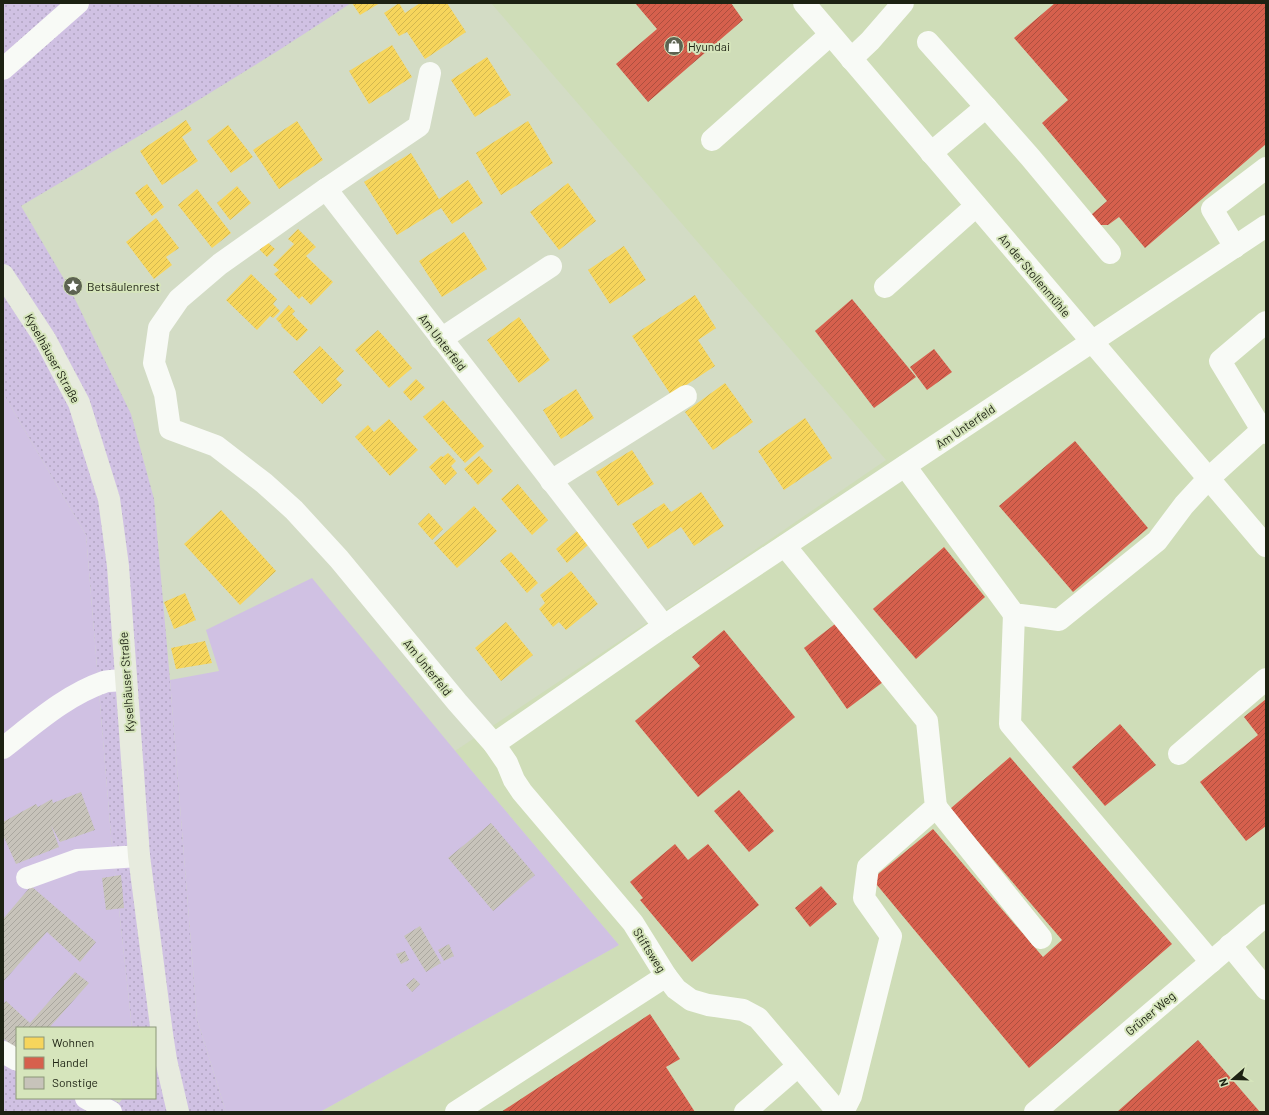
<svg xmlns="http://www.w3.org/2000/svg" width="1269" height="1115" viewBox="0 0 1269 1115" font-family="Barlow,sans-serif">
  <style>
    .built { fill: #cfddb8 }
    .grass { fill: url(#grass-dots) }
    .garden { fill: #d0c1e3 }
    .homes { fill: url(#homes-hatch) }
    .shops { fill: url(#shops-hatch) }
    .building { fill: url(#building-hatch) }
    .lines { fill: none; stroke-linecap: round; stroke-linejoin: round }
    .minor { stroke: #f8faf6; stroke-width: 22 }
    .major { stroke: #e7ebde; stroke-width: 22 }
    .labels { text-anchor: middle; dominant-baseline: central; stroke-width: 4; stroke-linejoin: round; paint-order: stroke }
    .poi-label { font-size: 12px; fill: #1d2213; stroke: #d6e5bc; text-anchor: start }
    .street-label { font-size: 12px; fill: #1d2213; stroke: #d6e5bc }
  </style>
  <defs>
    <pattern id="grass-dots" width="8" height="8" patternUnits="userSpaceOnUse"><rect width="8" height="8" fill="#d0c1e3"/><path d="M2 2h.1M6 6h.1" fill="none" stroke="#b2a6c2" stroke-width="1.8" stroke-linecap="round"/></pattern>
    <pattern id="homes-hatch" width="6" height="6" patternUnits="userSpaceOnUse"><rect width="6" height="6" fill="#f6d55c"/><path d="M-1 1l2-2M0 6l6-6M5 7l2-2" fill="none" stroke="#d2b74f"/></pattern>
    <pattern id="shops-hatch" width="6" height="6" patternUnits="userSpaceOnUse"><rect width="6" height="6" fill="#d6604d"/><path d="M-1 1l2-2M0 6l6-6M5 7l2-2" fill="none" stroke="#ad4f3f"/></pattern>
    <pattern id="building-hatch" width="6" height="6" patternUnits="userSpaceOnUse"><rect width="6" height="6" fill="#c7c3ba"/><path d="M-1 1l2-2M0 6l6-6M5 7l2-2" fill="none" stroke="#aaa79f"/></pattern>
  </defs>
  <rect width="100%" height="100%" fill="#d3dcc5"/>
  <!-- built -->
  <path class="built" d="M491 3H1266V1112H320L619 945 455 751 699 588 886 460Z"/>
  <!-- grass -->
  <path class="grass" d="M3 3H351C244 75 132 140 21 206L71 291 131 414 154 499 170 680 197 1019 226 1112H3V1038L17 1046V1098H110L119 1103 123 1098H155V1028H132L111 836 86 535 3 393Z"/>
  <!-- garden -->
  <g class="garden">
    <path d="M3 393 86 535 111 836 132 1028H17L3 1038Z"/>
    <path d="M312 578 471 770 619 945 320 1112H226L197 1019 170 680 219 671 206 630Z"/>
  </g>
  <!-- homes -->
  <g class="homes">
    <path d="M352 3H380L360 15Z"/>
    <path d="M399 3 405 13 420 3H447L466 32 425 59 407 32 399 36 384 13Z"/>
    <path d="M392 45 412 77 369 104 349 71Z"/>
    <path d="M487 57 511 95 475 117 451 80Z"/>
    <path d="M186 120 192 130 182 137 198 161 162 185 140 151Z"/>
    <path d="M297 121 323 160 279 189 253 150Z"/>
    <path d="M528 121 553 163 501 195 476 153Z"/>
    <path d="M228 125 253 157 231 173 207 141Z"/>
    <path d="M411 153 439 199 468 180 483 203 452 224 441 208 397 235 364 182Z"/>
    <path d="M568 183 596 221 559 250 530 212Z"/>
    <path d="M147 184 164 207 152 216 135 193Z"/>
    <path d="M237 186 251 203 230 220 217 203Z"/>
    <path d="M197 189 231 233 212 248 178 205Z"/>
    <path d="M156 218 179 248 166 257 172 265 154 279 126 242Z"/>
    <path d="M298 229 316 247 306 256 333 282 311 305 302 296 299 299 274 274 279 270 273 265 294 244 288 239Z"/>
    <path d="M464 232 487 269 442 297 419 261Z"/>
    <path d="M266 241 275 249 267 257 259 249Z"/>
    <path d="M624 246 646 280 610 304 588 270Z"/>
    <path d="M251 274 277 299 273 304 280 311 273 318 270 316 257 330 226 300Z"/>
    <path d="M695 295 716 328 698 340 715 366 671 395 632 336Z"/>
    <path d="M289 305 295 311 292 314 308 330 297 341 281 326 282 325 276 319Z"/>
    <path d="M519 317 550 360 519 383 487 340Z"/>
    <path d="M378 330 412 368 389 388 355 350Z"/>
    <path d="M320 346 344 371 336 379 342 385 322 404 293 372Z"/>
    <path d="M416 379 425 388 411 401 403 392Z"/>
    <path d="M725 383 753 422 713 450 685 412Z"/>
    <path d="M576 389 594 418 561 439 543 410Z"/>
    <path d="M443 400 484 446 465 463 423 417Z"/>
    <path d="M805 418 832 458 784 490 758 451Z"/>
    <path d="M389 419 418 450 390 476 355 437 368 425 374 432Z"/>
    <path d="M632 450 654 484 618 506 596 472Z"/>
    <path d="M448 453 456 461 451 466 457 473 445 485 429 467 441 456 443 457Z"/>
    <path d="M479 456 493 471 478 485 464 469Z"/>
    <path d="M518 484 548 520 532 535 501 499Z"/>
    <path d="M701 492 724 526 694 546 681 527 648 549 632 524 664 503 671 512Z"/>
    <path d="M474 506 497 531 457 568 434 543Z"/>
    <path d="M221 510 276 571 240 605 184 544Z"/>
    <path d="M429 513 443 529 432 540 418 524Z"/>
    <path d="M577 531 588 545 567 563 556 549Z"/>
    <path d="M511 552 538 583 527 593 500 561Z"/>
    <path d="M571 571 598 604 566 630 559 622 553 627 539 609 545 603 540 595Z"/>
    <path d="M185 593 196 620 174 629 164 602Z"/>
    <path d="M506 622 533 655 501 681 475 648Z"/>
    <path d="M205 641 212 663 176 669 171 648Z"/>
  </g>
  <!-- shops -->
  <g class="shops">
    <path d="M635 3H731L743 20 648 102 616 64 657 29Z"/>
    <path d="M1055 3H1266V144L1145 248 1119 217 1108 225H1099L1091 215 1107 201 1042 123 1068 100 1014 38Z"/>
    <path d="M852 299 916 377 874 408 815 331Z"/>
    <path d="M934 349 952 372 927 390 910 367Z"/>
    <path d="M1075 441 1148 528 1073 592 999 506Z"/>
    <path d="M944 547 985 597 916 659 873 609Z"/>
    <path d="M835 624 883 682 847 709 804 648Z"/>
    <path d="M724 630 795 717 698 797 635 721 700 666 692 657Z"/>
    <path d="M1266 699V826L1246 841 1200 782 1258 735 1244 717Z"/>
    <path d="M1120 724 1156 765 1105 806 1072 767Z"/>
    <path d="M1010 757 1172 944 1029 1068 872 879 933 829 1043 957 1062 940 950 809Z"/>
    <path d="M739 790 774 831 749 852 714 811Z"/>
    <path d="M675 844 688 860 708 844 759 905 692 962 640 900 643 898 630 882Z"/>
    <path d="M821 886 837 904 810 927 795 908Z"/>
    <path d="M650 1014 680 1059 666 1067 695 1112H501Z"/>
    <path d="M1198 1040 1260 1112H1117Z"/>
  </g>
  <!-- building -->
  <g class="building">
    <path d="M81 792 95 830 60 842 51 825 59 847 16 864 3 835V822L36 804 38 807 52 799 53 803Z"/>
    <path d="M491 823 535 875 493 911 448 858Z"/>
    <path d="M121 875 124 908 106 910 102 878Z"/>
    <path d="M31 886 96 942 80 962 47 932 3 982V919Z"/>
    <path d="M420 926 441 963 426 972 404 936Z"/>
    <path d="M449 944 454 956 444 961 438 950Z"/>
    <path d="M405 951 409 960 401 964 396 954Z"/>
    <path d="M75 972 89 983 49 1028H17V1050L3 1038V1004L6 1001 30 1023Z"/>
    <path d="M414 978 420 984 412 992 406 985Z"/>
  </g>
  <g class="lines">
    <!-- minor -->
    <g class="minor">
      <path d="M804 3 1266 546"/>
      <path d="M928 42 986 107"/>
      <path d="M851 59 870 41 903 3"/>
      <path d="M3 69 78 3"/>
      <path d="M430 73 419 126 326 189 664 626"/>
      <path d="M712 140 830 35"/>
      <path d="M931 153 986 107 1030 157 1110 253"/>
      <path d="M326 189 220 264 179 299 159 328 154 363 165 394 170 429 216 446 264 483 294 510 339 559 457 702 494 744 507 763 514 780 522 792 633 923 666 976 676 989 691 1000 708 1005 743 1010 758 1018 838 1112"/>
      <path d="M1235 247 1212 209 1266 168"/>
      <path d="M885 287 976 206"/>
      <path d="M1266 322 1220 361 1262 430 1266 433"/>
      <path d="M441 339 551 266"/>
      <path d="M905 466 1014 614 1059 620 1157 541 1184 505 1208 479 1262 430"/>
      <path d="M551 481 686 396"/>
      <path d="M785 546 927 721 936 807 868 867 864 898 891 936 851 1096 846 1106 841 1112"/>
      <path d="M1014 614 1010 724 1211 962"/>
      <path d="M494 744 664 626 1266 226"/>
      <path d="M3 748C34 724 66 695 104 682 110 680 119 681 126 680"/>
      <path d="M1179 754 1266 679"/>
      <path d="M936 807 1041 938"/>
      <path d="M27 878 77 860 139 856"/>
      <path d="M1230 945 1266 989"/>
      <path d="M3 1052 17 1060"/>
      <path d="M86 1098 111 1112"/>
      <path d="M456 1112 666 976"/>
      <path d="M745 1112 798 1066"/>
      <path d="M1035 1112 1266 915"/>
    </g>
    <!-- major -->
    <path class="major" d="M3 275 45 339 79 403 109 499 118 566 139 856 162 1034 166 1060 178 1112"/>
  </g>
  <!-- icons -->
  <defs>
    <g id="shop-disc" transform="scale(1)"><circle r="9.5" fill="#5d6351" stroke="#d6e5bc"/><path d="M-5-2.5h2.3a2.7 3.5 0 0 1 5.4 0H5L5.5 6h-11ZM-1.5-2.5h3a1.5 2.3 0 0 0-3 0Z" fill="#fff"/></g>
    <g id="sight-disc" transform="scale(1)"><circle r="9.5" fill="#5d6351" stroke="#d6e5bc"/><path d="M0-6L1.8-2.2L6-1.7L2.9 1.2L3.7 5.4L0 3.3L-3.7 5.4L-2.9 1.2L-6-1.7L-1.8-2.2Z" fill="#fff"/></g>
  </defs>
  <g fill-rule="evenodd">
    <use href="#shop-disc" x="674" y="46"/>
    <use href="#sight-disc" x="73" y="286"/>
  </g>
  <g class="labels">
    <!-- poi labels -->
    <g class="poi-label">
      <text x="688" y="46">Hyundai</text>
      <text x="87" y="286">Betsäulenrest</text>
    </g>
    <!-- street labels -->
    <g class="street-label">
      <text transform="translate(1035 275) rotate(50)">An der Stollenmühle</text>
      <text transform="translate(443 342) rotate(52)">Am Unterfeld</text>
      <text transform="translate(53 358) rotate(61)">Kyselhäuser Straße</text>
      <text transform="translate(965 426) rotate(-34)">Am Unterfeld</text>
      <text transform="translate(428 667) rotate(51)">Am Unterfeld</text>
      <text transform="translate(126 682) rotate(-94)">Kyselhäuser Straße</text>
      <text transform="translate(650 950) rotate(58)">Stiftsweg</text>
      <text transform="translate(1150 1013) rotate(-40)">Grüner Weg</text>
    </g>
  </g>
  <!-- border -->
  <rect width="1269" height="1115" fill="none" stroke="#1d2213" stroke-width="8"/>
  <!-- legend -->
  <rect x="16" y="1027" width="140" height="72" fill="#d6e5bc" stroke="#8c9778"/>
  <rect x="24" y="1037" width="20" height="12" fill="#f6d55c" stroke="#8c9778"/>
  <text x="52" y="1047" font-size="12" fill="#1d2213">Wohnen</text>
  <rect x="24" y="1057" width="20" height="12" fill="#d6604d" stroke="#8c9778"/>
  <text x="52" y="1067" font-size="12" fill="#1d2213">Handel</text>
  <rect x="24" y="1077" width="20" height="12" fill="#c7c3ba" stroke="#8c9778"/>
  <text x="52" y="1087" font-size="12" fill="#1d2213">Sonstige</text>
  <!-- north arrow -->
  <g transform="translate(1233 1079) rotate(250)" stroke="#d6e5bc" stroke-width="3" paint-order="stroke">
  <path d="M0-3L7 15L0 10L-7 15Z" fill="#1d2213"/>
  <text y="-6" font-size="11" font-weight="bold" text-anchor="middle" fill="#1d2213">N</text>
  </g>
</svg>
